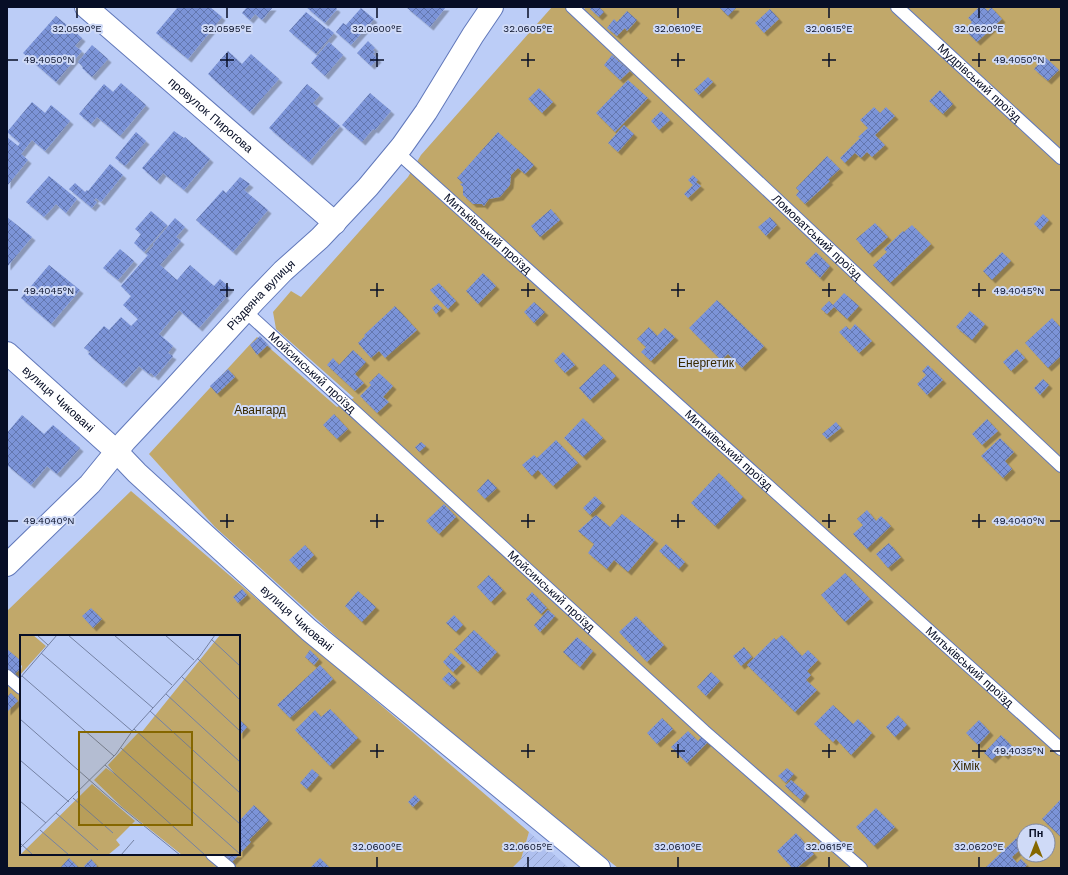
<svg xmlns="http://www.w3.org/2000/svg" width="1068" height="875" viewBox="0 0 1068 875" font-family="'Work Sans',sans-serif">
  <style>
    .industrial { fill: url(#industrial-furrows) }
    .green { fill: #c1a86a; fill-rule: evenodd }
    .building { fill: url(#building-cross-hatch); filter: url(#shadow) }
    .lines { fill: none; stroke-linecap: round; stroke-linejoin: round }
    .lane-casing { stroke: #6178ba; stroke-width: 14 }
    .street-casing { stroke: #6178ba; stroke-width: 24 }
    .lane { stroke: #fff; stroke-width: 12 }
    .street { stroke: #fff; stroke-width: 22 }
    .ticks { fill: none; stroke: #070e26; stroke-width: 1.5 }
    .labels { text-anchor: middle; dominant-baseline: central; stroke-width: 4; stroke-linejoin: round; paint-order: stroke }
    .street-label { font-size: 12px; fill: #070e26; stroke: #cfdaf7 }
    .park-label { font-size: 12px; fill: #382900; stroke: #cfdaf7 }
    .inset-road { fill: none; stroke: #7481a3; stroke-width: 1 }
    .view { fill: #856700; fill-opacity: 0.15; stroke: #856700; stroke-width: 2 }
    .inset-edge { fill: none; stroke: #070e26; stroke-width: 2 }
    .ticks-label { font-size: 10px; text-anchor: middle; fill: #070e26; stroke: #cfdaf7; stroke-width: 4; stroke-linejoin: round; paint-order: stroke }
  </style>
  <defs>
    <pattern id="industrial-furrows" width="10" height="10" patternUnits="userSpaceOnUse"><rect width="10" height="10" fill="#afc0ef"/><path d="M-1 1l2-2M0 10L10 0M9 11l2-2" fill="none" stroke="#95a4cd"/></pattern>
    <pattern id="building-cross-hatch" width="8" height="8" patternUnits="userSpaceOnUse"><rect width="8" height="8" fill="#7c94d8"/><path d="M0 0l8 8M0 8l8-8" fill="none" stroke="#6477af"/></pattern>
    <filter id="shadow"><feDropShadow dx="3.5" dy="3.5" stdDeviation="0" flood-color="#0004"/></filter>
  </defs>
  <rect width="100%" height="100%" fill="#bccdf7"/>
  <!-- industrial -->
  <path class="industrial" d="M529 832 569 868H512L521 859Z"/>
  <!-- green -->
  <g class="green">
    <path d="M552 7H576L584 9 586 7H1061V868H618L405 699 215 527 149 454 257 337 337 407 354 398 276 329 273 312 291 291 301 297 408 177 421 155ZM1024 831H1048V855H1024Z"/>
    <path d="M131 491 529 832 521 859 512 868H7V611ZM21 636H239V854H21Z"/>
  </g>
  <!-- building -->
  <g class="building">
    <path d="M178 7H210L222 17 188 59 156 33Z"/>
    <path d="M247 7H273L262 20 255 14 250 20 242 13Z"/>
    <path d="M306 7H335L337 9 325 23Z"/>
    <path d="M406 7H446L430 27Z"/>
    <path d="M592 7H599L604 12 599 17 590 9Z"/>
    <path d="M719 7H735L736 8 728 16Z"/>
    <path d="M979 7H984L988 11 991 7 1002 19 977 42 965 30 972 22 968 18Z"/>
    <path d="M361 8 374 19 351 45 336 32 343 23 346 25Z"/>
    <path d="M770 9 779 19 764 33 755 23Z"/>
    <path d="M627 11 637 20 627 31 625 28 617 36 607 28 614 19 617 22Z"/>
    <path d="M306 12 327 29 328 28 334 33 316 54 289 31Z"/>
    <path d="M56 16 82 38 75 46 82 51 56 82 23 53Z"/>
    <path d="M368 41 375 48 373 50 375 52 373 54 378 59 371 66 357 53Z"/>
    <path d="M329 42 343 55 325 76 311 63Z"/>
    <path d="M92 45 108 59 92 77 82 68 83 67 78 62Z"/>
    <path d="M228 51 242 64 251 54 279 79 250 112 208 74Z"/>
    <path d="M612 55 630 71 620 80 604 65Z"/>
    <path d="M1045 57 1059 70 1048 81 1034 69Z"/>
    <path d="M708 77 713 82 699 95 694 90Z"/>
    <path d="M628 80 648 98 615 132 596 113Z"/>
    <path d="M121 83 146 105 120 136 97 117 91 124 79 114 104 84 113 92Z"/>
    <path d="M307 84 320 95 313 103 340 126 309 162 269 128Z"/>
    <path d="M539 88 553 102 542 113 528 99Z"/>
    <path d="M940 90 953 104 943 114 929 101Z"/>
    <path d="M370 93 391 111 375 130 373 129 362 142 342 125Z"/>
    <path d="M32 102 45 113 51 105 70 121 45 151 32 140 21 154 28 160 7 186V137L18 146 20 143 7 132Z"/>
    <path d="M874 107 880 113 886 107 895 116 875 135 885 145 872 157 867 152 861 158 855 153 845 163 840 158 860 138 858 137 868 128 860 120Z"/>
    <path d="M661 111 670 120 659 130 651 121Z"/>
    <path d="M624 125 634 134 618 152 608 143Z"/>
    <path d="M174 131 184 138 185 137 210 159 184 190 163 173 157 181 142 168Z"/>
    <path d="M136 132 146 141 125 166 115 158Z"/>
    <path d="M498 132 534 165 525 174 518 168 511 175 510 185 500 197 489 199 484 206 482 204H473L463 195V187L460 184 463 183 457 178Z"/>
    <path d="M827 156 840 169 828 180 830 181 805 204 796 195 799 191 796 188Z"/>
    <path d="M110 164 123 175 101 202 96 198 94 200 97 202 92 208 69 189 75 183 85 192 87 190 88 191Z"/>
    <path d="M693 175 698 180 696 182 701 186 688 198 684 194 693 185 688 180Z"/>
    <path d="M49 176 77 199 66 213 56 204 44 217 26 202Z"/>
    <path d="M240 177 250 184 244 190 268 210 233 252 196 220 223 190 226 193Z"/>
    <path d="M551 209 560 220 540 237 531 226Z"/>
    <path d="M151 211 167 225 144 252 134 243 141 234 135 229Z"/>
    <path d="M1043 214 1049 220 1040 230 1034 224Z"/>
    <path d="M7 217 32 237 7 267Z"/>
    <path d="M770 217 777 225 766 236 758 227Z"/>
    <path d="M175 218 185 227 176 237 181 241 160 265 177 280 190 265 214 286 220 279 230 288 224 295 226 297 199 328 179 310 159 334 173 346 168 353 173 356 155 377 151 373 149 374 139 366 123 384 88 354 90 352 84 348 104 326 109 330 121 317 131 326 138 319 123 305 131 296 121 286 148 255 146 254 154 245 153 244Z"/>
    <path d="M875 223 888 237 869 254 856 239Z"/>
    <path d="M912 225 931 244 890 283 873 265 887 252 884 249 903 231 904 232Z"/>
    <path d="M120 249 134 261 118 280 103 268Z"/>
    <path d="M816 252 830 266 820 278 805 263Z"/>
    <path d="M1002 252 1011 261 992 280 983 271Z"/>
    <path d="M49 265 80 290 51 324 21 298Z"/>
    <path d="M483 273 496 286 478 304 466 291Z"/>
    <path d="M439 283 456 301 448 309 430 290Z"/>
    <path d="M844 293 859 306 847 319 834 307 827 314 821 309 829 301 833 305Z"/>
    <path d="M717 300 764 346 742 368 728 354 721 360 689 328Z"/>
    <path d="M534 302 545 312 534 323 524 312Z"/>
    <path d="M437 304 442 308 436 314 432 308Z"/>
    <path d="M395 306 417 330 385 358 379 351 371 358 358 343 365 336 364 335Z"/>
    <path d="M970 311 985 324 972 340 956 327Z"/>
    <path d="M1052 318 1061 328V356L1048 368 1025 343Z"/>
    <path d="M855 324 872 341 859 353 839 332 846 326 850 330Z"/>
    <path d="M649 327 657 336 665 328 675 337 651 361 641 352 646 347 637 339Z"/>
    <path d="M260 336 268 345 257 355 250 345Z"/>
    <path d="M1017 349 1025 358 1011 371 1003 362Z"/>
    <path d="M353 350 366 362 355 374 364 383 355 391 327 365 333 358 339 365Z"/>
    <path d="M563 352 575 365 565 373 554 361Z"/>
    <path d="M604 364 616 376 590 400 579 388Z"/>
    <path d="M928 365 943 380 927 395 917 384 926 375 922 371Z"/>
    <path d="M228 369 235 377 217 394 210 386Z"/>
    <path d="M379 373 393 386 383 397 389 402 377 413 360 396 371 385 369 383Z"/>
    <path d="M1043 379 1049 385 1040 395 1034 388Z"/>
    <path d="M334 414 348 429 337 439 323 425Z"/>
    <path d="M22 415 44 434 53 425 80 448 57 474 47 466 31 485 7 465V433Z"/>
    <path d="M583 418 603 438 583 457 564 438Z"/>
    <path d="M987 419 998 431 982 445 972 434Z"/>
    <path d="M836 422 841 428 827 439 822 434Z"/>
    <path d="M1000 438 1014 452 1005 461 1012 469 1003 478 981 456Z"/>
    <path d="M556 440 578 463 553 486 538 470 532 476 522 465 534 455 537 458Z"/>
    <path d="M421 442 426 446 419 452 415 447Z"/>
    <path d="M719 473 743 497 715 526 691 503Z"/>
    <path d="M488 479 497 488 485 499 477 491Z"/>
    <path d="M595 496 602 503 590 515 583 508Z"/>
    <path d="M444 504 456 517 439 534 426 521Z"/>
    <path d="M867 510 876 521 881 516 891 526 867 549 853 534 863 525 857 519Z"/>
    <path d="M622 514 655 540 628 572 614 560 607 569 588 553 594 544 578 531 596 515 610 527Z"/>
    <path d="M889 543 901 557 888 568 876 554Z"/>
    <path d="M666 544 685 562 679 569 659 551Z"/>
    <path d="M305 545 314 555 299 570 289 560Z"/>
    <path d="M845 573 870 599 845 622 821 595Z"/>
    <path d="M489 575 503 590 491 602 477 587Z"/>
    <path d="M242 589 247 595 238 603 233 597Z"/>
    <path d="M358 591 376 607 362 622 345 606Z"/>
    <path d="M532 592 547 608 541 614 526 599Z"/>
    <path d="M91 608 102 619 93 628 82 616Z"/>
    <path d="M548 610 555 616 540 632 534 625Z"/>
    <path d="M454 615 463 625 456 632 446 623Z"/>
    <path d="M636 616 664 645 647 662 619 632Z"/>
    <path d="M474 630 497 652 478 672 454 650Z"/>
    <path d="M782 635 802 656 808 650 818 660 807 671 811 675 806 680 817 690 795 712 747 665 774 638 776 640Z"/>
    <path d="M577 637 593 651 580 667 563 652Z"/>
    <path d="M744 647 752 657 741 666 733 656Z"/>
    <path d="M7 649 21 661V668L15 674 7 668Z"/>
    <path d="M310 650 319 659 314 665 305 657Z"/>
    <path d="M451 653 462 663 453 672 443 662Z"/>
    <path d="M320 665 333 679 290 718 277 705Z"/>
    <path d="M449 672 457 680 450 686 442 679Z"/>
    <path d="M711 672 720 681 706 696 697 687Z"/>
    <path d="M11 693 18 701 7 712V697Z"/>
    <path d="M833 705 853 724 858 719 872 733 851 755 836 739 833 742 814 724Z"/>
    <path d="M330 709 358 738 330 766 295 730 315 710 321 717Z"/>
    <path d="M898 715 907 725 895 737 886 727Z"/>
    <path d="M662 718 673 729 657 744 647 733Z"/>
    <path d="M239 719 247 727 239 736Z"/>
    <path d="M979 720 990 732 978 745 966 733Z"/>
    <path d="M688 731 698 741 702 736 708 742 687 763 671 747Z"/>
    <path d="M1001 735 1013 747 1005 756 1000 752 992 760 984 753Z"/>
    <path d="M787 768 794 774 786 783 778 776Z"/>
    <path d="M312 769 319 775 307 789 300 783Z"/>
    <path d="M791 780 806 793 801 800 785 786Z"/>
    <path d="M415 795 420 800 413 807 408 802Z"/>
    <path d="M1061 799V837L1042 819Z"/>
    <path d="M254 805 269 820 249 840 251 842 232 862 224 854H239V821Z"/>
    <path d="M876 808 895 827 874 846 856 827Z"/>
    <path d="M1029 826 1034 831H1024V846L1012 857 1017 863 1021 859 1027 865 1024 868H985Z"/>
    <path d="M796 833 814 854 797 868H792L777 851Z"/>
    <path d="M69 858 79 868H63L61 867Z"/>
    <path d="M320 858 330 868H310Z"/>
    <path d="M91 859 97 866 95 868H86L84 866Z"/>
  </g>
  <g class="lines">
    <!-- lane casing -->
    <g class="lane-casing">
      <g id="lane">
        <path id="s1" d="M572 7 1061 466"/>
        <path id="s2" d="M897 7 1061 158"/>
        <path id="s3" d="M397 152 1061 749"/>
        <path id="s4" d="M245 311 704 731 861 868"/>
        <path d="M7 676 21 688"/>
        <path d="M212 854 229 868"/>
      </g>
    </g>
    <!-- street casing -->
    <g class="street-casing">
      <g id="street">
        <path id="s5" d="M86 7 335 223"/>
        <path id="s6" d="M7 353 116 451 137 473 309 630 599 868"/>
        <path id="s7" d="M7 565 90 484 125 441 170 393 255 300 283 271 320 238 368 187 402 146 426 112 473 35 492 7"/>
      </g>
    </g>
    <!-- lane -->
    <use href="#lane" class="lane"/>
    <!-- street -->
    <use href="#street" class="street"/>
  </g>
  <!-- ticks -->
  <path class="ticks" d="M77 8V18M227 8V18M377 8V18M528 8V18M678 8V18M829 8V18M979 8V18M227 53V67M377 53V67M528 53V67M678 53V67M829 53V67M979 53V67M8 60H18M220 60H234M370 60H384M521 60H535M671 60H685M822 60H836M972 60H986M1050 60H1060M227 283V297M377 283V297M528 283V297M678 283V297M829 283V297M979 283V297M8 290H18M220 290H234M370 290H384M521 290H535M671 290H685M822 290H836M972 290H986M1050 290H1060M227 514V528M377 514V528M528 514V528M678 514V528M829 514V528M979 514V528M8 521H18M220 521H234M370 521H384M521 521H535M671 521H685M822 521H836M972 521H986M1050 521H1060M377 744V758M528 744V758M678 744V758M829 744V758M979 744V758M370 751H384M521 751H535M671 751H685M822 751H836M972 751H986M1050 751H1060M377 857V867M528 857V867M678 857V867M829 857V867M979 857V867"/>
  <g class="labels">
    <!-- street labels -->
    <g class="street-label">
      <text stroke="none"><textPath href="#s2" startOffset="112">Мудрівський проїзд</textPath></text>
      <text stroke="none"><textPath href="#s5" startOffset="165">провулок Пирогова</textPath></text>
      <text stroke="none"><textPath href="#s3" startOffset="122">Митьківський проїзд</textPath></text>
      <text stroke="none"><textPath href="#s1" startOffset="336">Ломоватський проїзд</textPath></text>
      <text stroke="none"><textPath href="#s7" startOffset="371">Різдвяна вулиця</textPath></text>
      <text stroke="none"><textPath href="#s4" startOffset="91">Мойсинський проїзд</textPath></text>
      <text stroke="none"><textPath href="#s6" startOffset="69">вулиця Чиковані</textPath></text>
      <text stroke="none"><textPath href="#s3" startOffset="446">Митьківський проїзд</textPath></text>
      <text stroke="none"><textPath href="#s4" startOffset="415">Мойсинський проїзд</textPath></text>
      <text stroke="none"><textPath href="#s6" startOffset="393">вулиця Чиковані</textPath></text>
      <text stroke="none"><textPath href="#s3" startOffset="770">Митьківський проїзд</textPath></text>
    </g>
    <!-- park labels -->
    <g class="park-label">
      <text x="706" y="363">Енергетик</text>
      <text x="260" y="410">Авангард</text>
      <text x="966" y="766">Хімік</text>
    </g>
  </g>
  <!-- overview -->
  <g transform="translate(20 635)">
    <rect width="220" height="220" fill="#bccdf7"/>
    <path d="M0 0H13L26 11 0 40 2 31 0 29Z" fill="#c1a86a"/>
    <path d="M0 0H10L14 4 2 18ZM200 0H220V220H162L102 172 74 145 86 133 96 140 88 130 118 98H121ZM16 5 22 10 9 25 3 20ZM72 149 115 186 96 205 100 210 88 220H0Z" fill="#c1a86a"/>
    <path class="inset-road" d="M17 0 28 10M48 0 133 73M94 0 152 50M145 0 174 25M191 4 220 31M21 18 112 96M177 23 220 65M2 41 94 121M161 41 220 96M0 43 37 0M146 59 220 127M130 76 220 158M0 84 91 164 160 220M114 94 220 189M101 113 220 219M0 125 49 167M85 130 185 220M53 163 93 198M0 166 26 188M36 178 78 215M20 195 49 220M0 208 13 220M0 213 96 119 113 95 180 21 195 0M101 220 114 205"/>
    <path class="view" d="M59 97H172V190H59Z"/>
    <rect width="220" height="220" class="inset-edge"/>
  </g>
  <g class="ticks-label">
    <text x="77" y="32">32.0590°E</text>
    <text x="227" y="32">32.0595°E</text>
    <text x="377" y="32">32.0600°E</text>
    <text x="528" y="32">32.0605°E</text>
    <text x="678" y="32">32.0610°E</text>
    <text x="829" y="32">32.0615°E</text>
    <text x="979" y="32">32.0620°E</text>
    <text x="49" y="63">49.4050°N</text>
    <text x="1019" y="63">49.4050°N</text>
    <text x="49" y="294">49.4045°N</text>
    <text x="1019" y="294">49.4045°N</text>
    <text x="49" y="524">49.4040°N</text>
    <text x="1019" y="524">49.4040°N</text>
    <text x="1019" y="754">49.4035°N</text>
    <text x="377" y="850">32.0600°E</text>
    <text x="528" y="850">32.0605°E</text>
    <text x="678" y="850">32.0610°E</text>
    <text x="829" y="850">32.0615°E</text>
    <text x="979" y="850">32.0620°E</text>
  </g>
  <!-- border -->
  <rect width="1068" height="875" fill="none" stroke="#070e26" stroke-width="16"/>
  <!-- north arrow -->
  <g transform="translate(1036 843)"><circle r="19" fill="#cfdaf7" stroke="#7f88a3"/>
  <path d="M0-3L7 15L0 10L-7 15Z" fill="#856700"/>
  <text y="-6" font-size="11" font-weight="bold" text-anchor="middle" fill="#070e26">Пн</text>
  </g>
</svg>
